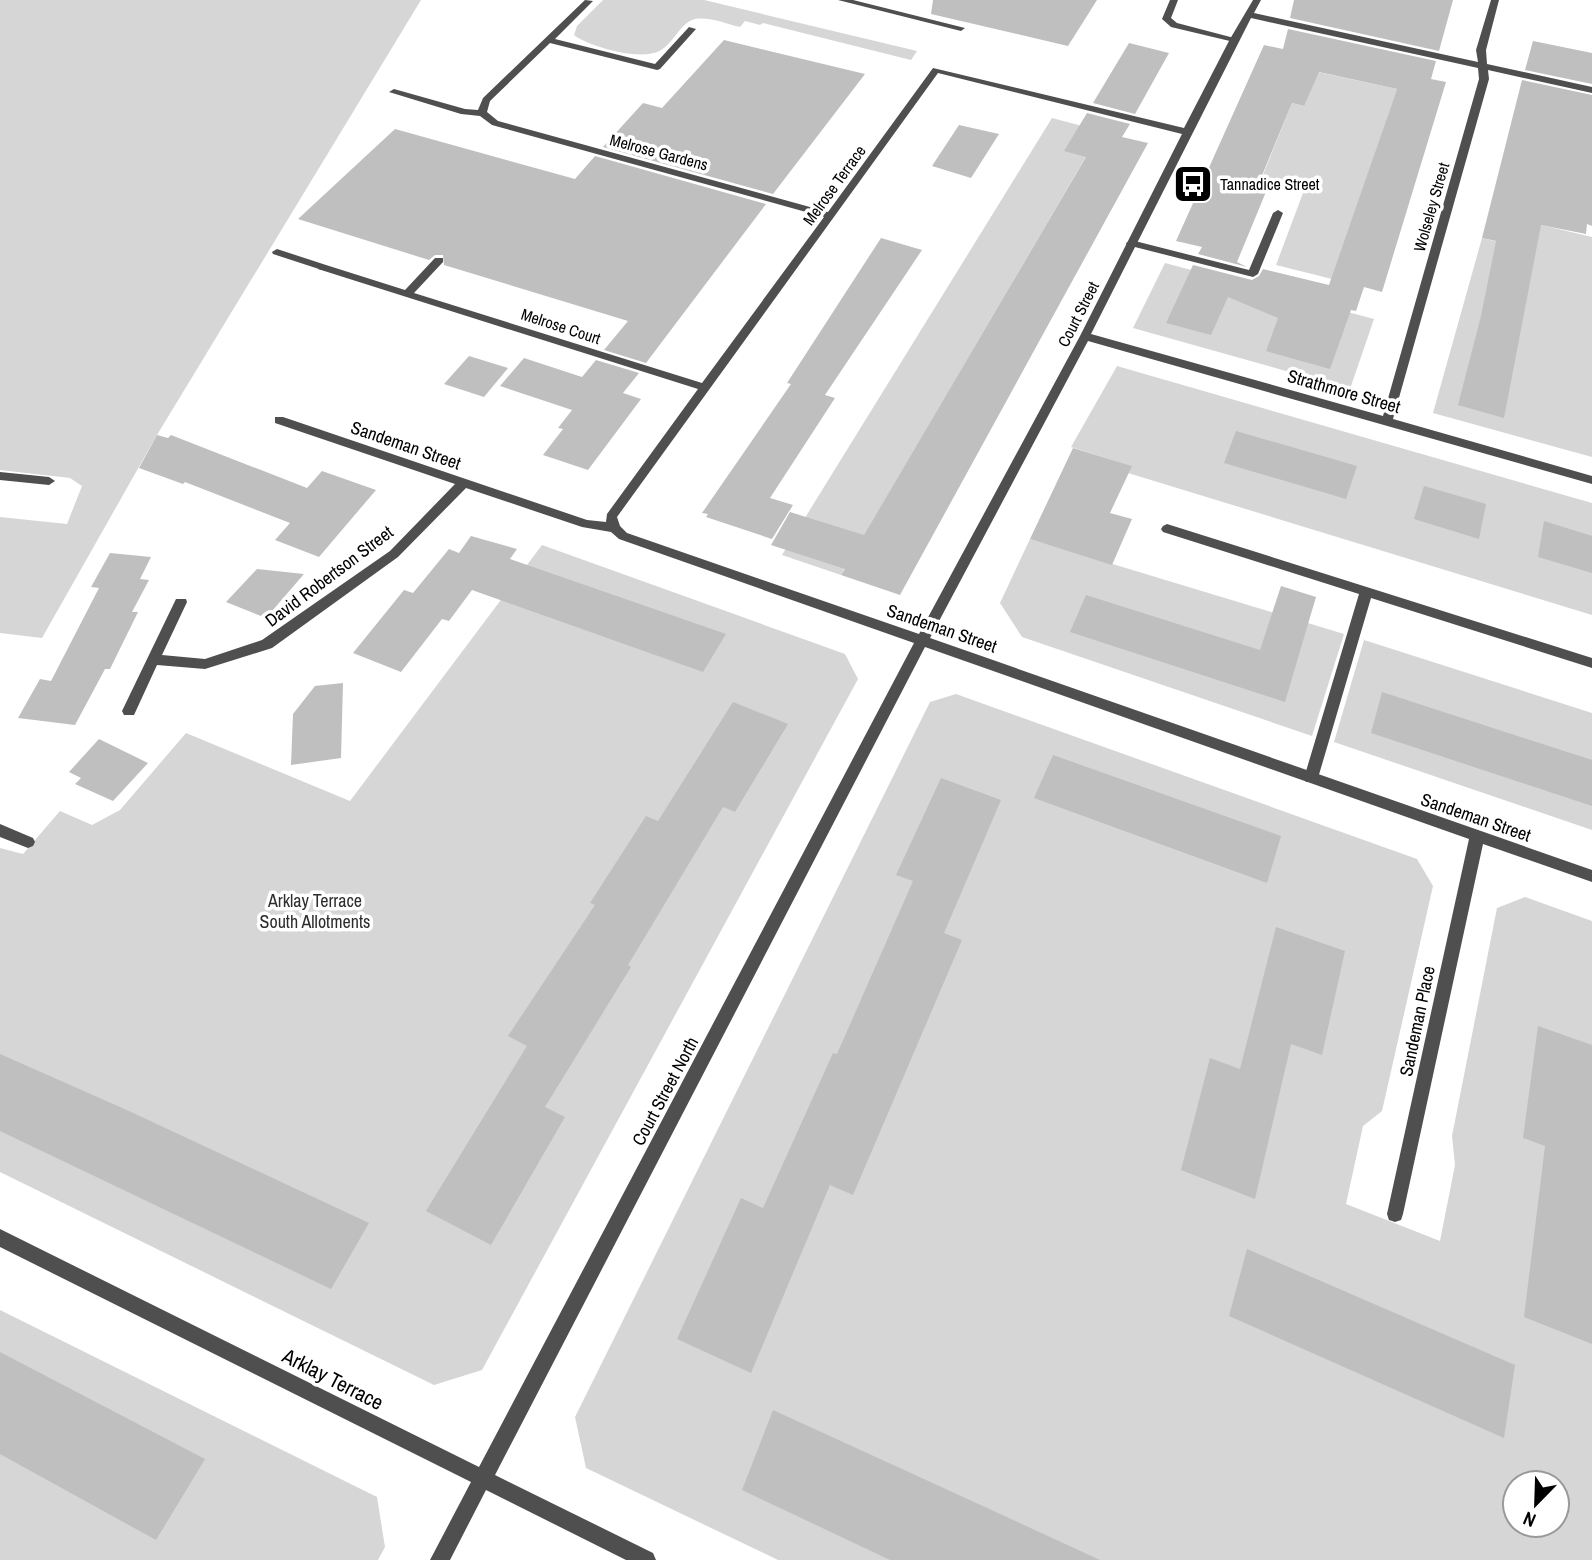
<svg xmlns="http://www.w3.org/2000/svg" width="1592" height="1560" viewBox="0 0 1592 1560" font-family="'Archivo Narrow',sans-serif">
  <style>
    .green { fill: #d6d6d6; fill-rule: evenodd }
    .building { fill: #bfbfbf }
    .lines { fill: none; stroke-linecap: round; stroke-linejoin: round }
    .service { fill: #4f4f4f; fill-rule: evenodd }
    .minor { fill: #4f4f4f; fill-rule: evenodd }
    .labels { text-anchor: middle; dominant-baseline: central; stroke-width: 7; stroke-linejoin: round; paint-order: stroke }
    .far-street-label { font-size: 16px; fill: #000; stroke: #fff }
    .far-poi-label { font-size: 16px; fill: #000; stroke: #fff; text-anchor: start }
    .street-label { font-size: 18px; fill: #000; stroke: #fff }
    .park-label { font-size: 18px; fill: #2d2d2d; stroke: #fff }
    .near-street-label { font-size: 21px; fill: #000; stroke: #fff }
  </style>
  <rect width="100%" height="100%" fill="#fff"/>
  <!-- green -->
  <g class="green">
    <path d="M0 0H421L157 435 42 638 0 633V517L67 524 82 486 70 478 0 470Z"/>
    <path d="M603 0H704L917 51 911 60 763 23 760 25 745 21 740 27C726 24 706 15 692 20 680 25 673 43 661 50 644 62 589 47 574 35L577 26Z"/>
    <path d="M1304 69 1397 89 1332 279 1276 265 1303 193 1260 182 1292 103 1304 106Z"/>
    <path d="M1052 118 1101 131 841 575 782 555Z"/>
    <path d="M1537 224 1592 237V457L1433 413 1482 238 1531 250Z"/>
    <path d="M1165 263 1374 319 1350 389 1133 328Z"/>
    <path d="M1117 366 1592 503V615L1128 473 1131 466 1071 447Z"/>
    <path d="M1030 539 1344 634 1312 736 1022 637 1000 603Z"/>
    <path d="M542 545 845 654 858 679 482 1370 434 1385 0 1172V848L23 854 60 811 92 825 120 810 186 733 350 801Z"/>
    <path d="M1364 640 1592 713V830L1334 742Z"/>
    <path d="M956 694 1417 859 1433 886 1382 1111 1363 1126 1346 1204 1440 1241 1455 1165 1452 1136 1497 908 1525 897 1592 921V1560H778L586 1468 575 1417 930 702ZM1515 1483H1557V1525H1515Z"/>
    <path d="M0 1310 377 1497 385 1547 378 1560H0Z"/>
  </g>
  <!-- building -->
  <g class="building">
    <path d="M933 0H1097L1068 46 931 14Z"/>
    <path d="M1294 0H1453L1439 51 1290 18Z"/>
    <path d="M1288 29 1436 61 1431 79 1446 82 1382 292 1364 287 1356 311 1351 310 1330 369 1266 351 1278 318 1228 297 1211 335 1166 323 1193 265 1252 280 1259 276 1263 269 1329 285 1397 89 1319 72 1304 106 1292 103 1258 185 1268 187 1237 262 1247 267 1198 254 1202 247 1176 241 1264 45 1283 49Z"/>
    <path d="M724 40 865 74 773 194 603 147 643 103 662 108Z"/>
    <path d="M1533 41 1592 53V84L1525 70Z"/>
    <path d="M1129 43 1169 53 1135 114 1093 103Z"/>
    <path d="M1522 80 1592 95V226L1587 224 1586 234 1541 225 1504 418 1458 405 1481 316 1496 241 1482 238Z"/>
    <path d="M1087 113 1130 124 1122 137 1148 143 900 595 841 575 845 569 771 545 790 512 864 535 1086 157 1064 151Z"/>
    <path d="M959 125 999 134 971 178 932 166Z"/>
    <path d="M395 129 575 179 595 156 766 204 646 363 604 350 628 321 444 265 443 255H435L429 260 298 219Z"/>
    <path d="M881 238 922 250 825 395 835 398 770 498 793 505 772 539 706 517 708 514 702 513 791 384 787 383Z"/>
    <path d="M469 356 508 368 484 397 444 384Z"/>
    <path d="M524 358 582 377 596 360 639 373 623 393 641 399 588 470 543 455 563 429 558 428 572 410 500 386Z"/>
    <path d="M1236 431 1357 466 1346 499 1224 463Z"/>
    <path d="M157 435 168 438 171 435 307 488 322 471 376 490 319 557 275 540 290 523 185 482 183 484 139 468Z"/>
    <path d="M1073 448 1132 466 1110 513 1132 519 1112 565 1030 539Z"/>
    <path d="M1424 486 1486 504 1479 539 1414 519Z"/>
    <path d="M1544 521 1592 536V573L1538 557Z"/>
    <path d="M471 536 517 549 510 559 726 634 703 672 472 590 449 621 442 619 401 672 353 653 404 590 413 593 449 549 459 553Z"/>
    <path d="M110 553 151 557 140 579 149 580 132 612H138L110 669H105L75 725 18 718 40 679 51 681 99 588 91 587Z"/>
    <path d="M257 569 304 574 266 618 226 602Z"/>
    <path d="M1281 586 1316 597 1285 702 1070 632 1086 595 1260 650Z"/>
    <path d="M343 683 341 758 291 765 293 714 315 686Z"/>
    <path d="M1382 692 1592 760V806L1371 733Z"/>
    <path d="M733 702 788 724 735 812 723 807 628 965 631 967 545 1107 565 1117 491 1245 426 1211 527 1046 508 1036 595 905 590 903 646 816 658 821Z"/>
    <path d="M99 739 148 763 113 801 75 784 81 778 69 772Z"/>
    <path d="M1053 755 1281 836 1267 883 1034 798Z"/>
    <path d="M941 778 1001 800 944 933 962 940 853 1195 830 1185 751 1373 677 1339 741 1198 763 1208 833 1053 837 1054 913 881 896 875Z"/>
    <path d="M1276 927 1345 951 1322 1055 1291 1044 1255 1199 1181 1170 1210 1058 1240 1069Z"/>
    <path d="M1538 1026 1592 1045V1344L1524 1317 1545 1146 1523 1138Z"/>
    <path d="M0 1054 129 1111 369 1223 331 1289 0 1131Z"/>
    <path d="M1247 1249 1515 1365 1504 1438 1229 1316Z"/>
    <path d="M0 1352 205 1459 156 1540 0 1454Z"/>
    <path d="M773 1410 948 1490 1100 1560H890L742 1490Z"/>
  </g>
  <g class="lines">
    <!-- service -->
    <g class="service">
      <path d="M838 0H853L965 28 961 31Z"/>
      <path d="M1170 0H1178L1171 18 1177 23 1238 39 1234 42 1171 27 1162 19Z"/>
      <path d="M1278 210 1283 213 1258 274 1253 277 1127 245 1126 243 1131 240 1249 270 1273 213Z"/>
      <path d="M277 249 326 265 327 267 322 270 273 254 272 252Z"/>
      <path d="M0 472 49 477 55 481 49 485 0 480Z"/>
      <path d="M1167 524 1592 658V668L1371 598 1318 778 1316 782H1306L1304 778 1359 594 1163 532 1161 529 1163 526Z"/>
      <path d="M0 824 33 838 35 842 33 846 28 848 0 837Z"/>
    </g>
    <!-- minor -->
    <path class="minor" d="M585 0 593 1 555 39 655 64 689 27 696 29 660 69 657 70 550 43 490 101 487 112 498 121 828 212 933 68 1184 128 1230 39 1253 0H1261L1254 13 1478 62 1476 50 1491 0H1499L1486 50 1487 64 1592 87V93L1488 70 1489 79 1393 419 1592 476V484L1088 341 930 638 1592 870V882L1483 844 1403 1214 1401 1220 1395 1222 1389 1220 1387 1214 1469 839 925 647 495 1475 653 1553 656 1560H626L486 1490 450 1560H430L471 1482 0 1247V1229L479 1467 914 643 619 539 611 532 582 527 466 488 398 557 272 648 205 669 157 665 134 715H124L122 711 176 599H186L187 602 162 655 205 659 262 640 390 551 455 484 275 423V417H283L587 520 606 522 607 514 698 389 318 269V265H326L405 290 435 258H443V262L414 293 702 383 824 217 492 125 480 116 461 114 389 92 394 89 465 109 478 110 483 98ZM1251 18 1478 68 1479 79 1383 416 1091 334ZM938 73 1182 134 1080 336 919 634 627 533 620 526 617 517Z"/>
  </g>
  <!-- icons -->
  <defs>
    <g id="bus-square" transform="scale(2.0125)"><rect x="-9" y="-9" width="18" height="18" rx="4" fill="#000" stroke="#fff"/><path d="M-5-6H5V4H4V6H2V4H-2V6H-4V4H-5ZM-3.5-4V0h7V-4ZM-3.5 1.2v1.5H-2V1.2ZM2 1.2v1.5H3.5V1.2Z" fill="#fff"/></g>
  </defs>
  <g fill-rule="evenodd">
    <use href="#bus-square" x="1193" y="184"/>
  </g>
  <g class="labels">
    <!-- far-street labels -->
    <g class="far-street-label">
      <text transform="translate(659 152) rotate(15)">Melrose Gardens</text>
      <text transform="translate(834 185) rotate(-54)">Melrose Terrace</text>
      <text transform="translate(1431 207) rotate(-74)">Wolseley Street</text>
      <text transform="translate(1078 314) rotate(-63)">Court Street</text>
      <text transform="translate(561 326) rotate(18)">Melrose Court</text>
    </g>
    <!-- far-poi labels -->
    <g class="far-poi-label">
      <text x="1220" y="184">Tannadice Street</text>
    </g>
    <!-- street labels -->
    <g class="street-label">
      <text transform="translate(1344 391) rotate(16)">Strathmore Street</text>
      <text transform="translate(406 445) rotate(19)">Sandeman Street</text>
      <text transform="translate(329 576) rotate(-37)">David Robertson Street</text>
      <text transform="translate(942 628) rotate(19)">Sandeman Street</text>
      <text transform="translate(1476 817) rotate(19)">Sandeman Street</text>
      <text transform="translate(1417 1021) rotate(-78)">Sandeman Place</text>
      <text transform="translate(665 1091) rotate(-62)">Court Street North</text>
    </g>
    <!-- park labels -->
    <g class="park-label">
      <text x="315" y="900">Arklay Terrace<tspan x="315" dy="21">South Allotments</tspan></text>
    </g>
    <!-- near-street labels -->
    <g class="near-street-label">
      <text transform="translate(333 1379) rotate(27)">Arklay Terrace</text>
    </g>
  </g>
  <!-- north arrow -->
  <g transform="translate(1536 1504) rotate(203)"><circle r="33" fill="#ffffff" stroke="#999999" stroke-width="2"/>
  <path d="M0-5L12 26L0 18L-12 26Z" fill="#000000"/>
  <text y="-10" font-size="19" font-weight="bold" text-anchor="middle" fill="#000000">N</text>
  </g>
</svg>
